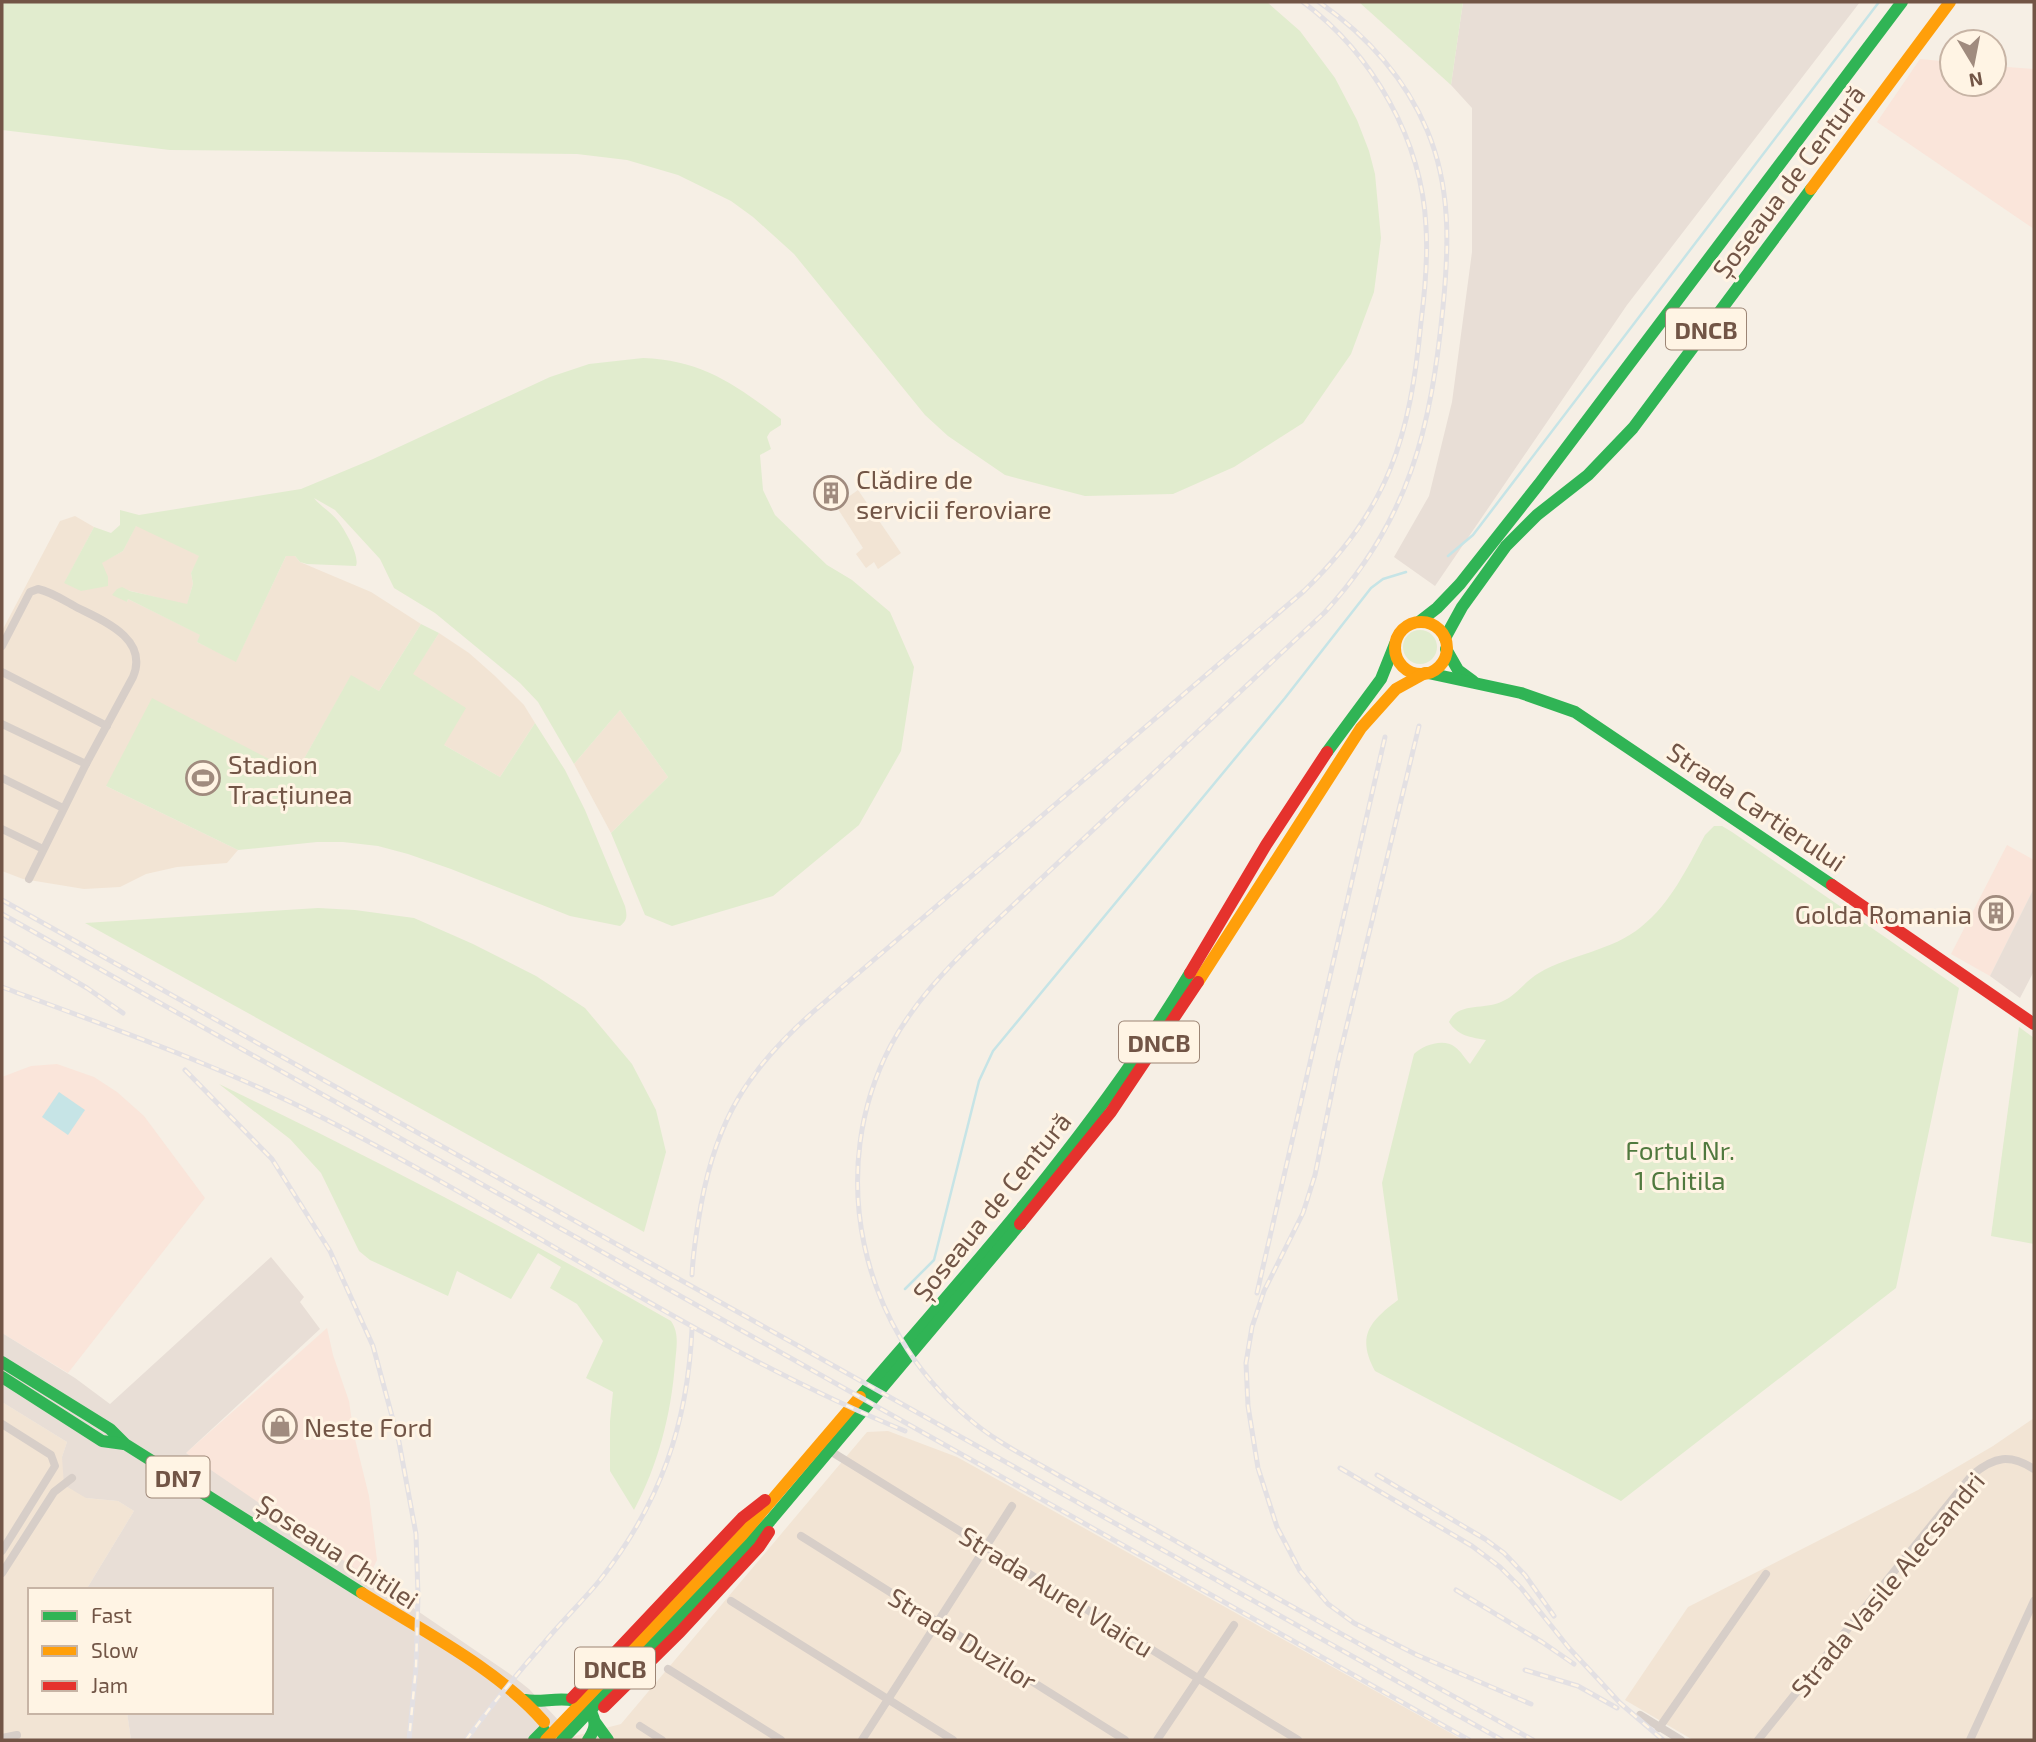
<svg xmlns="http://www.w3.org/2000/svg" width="2036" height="1742" viewBox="0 0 2036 1742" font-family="'Exo 2',sans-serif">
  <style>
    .residential { fill: #f2e4d4 }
    .commercial { fill: #fae5da }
    .industrial { fill: #e8ded6 }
    .green { fill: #e1ecce }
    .water { fill: #c6e4e6 }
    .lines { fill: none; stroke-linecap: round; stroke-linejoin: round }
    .stream { stroke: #c6e4e6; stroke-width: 2.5 }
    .street { stroke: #d7cec8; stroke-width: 8 }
    .fast { stroke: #30b455; stroke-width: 12 }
    .slow { stroke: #ff9f0a; stroke-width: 12 }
    .jam { stroke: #e5322d; stroke-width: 12 }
    .rail-casing { stroke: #e3e0e3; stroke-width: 5 }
    .rail { stroke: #fff4e4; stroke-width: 2.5; stroke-dasharray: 8; stroke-linecap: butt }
    .labels { text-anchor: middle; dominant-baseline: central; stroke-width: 6; stroke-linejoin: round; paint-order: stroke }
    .shield { fill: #fff4e4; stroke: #9c8575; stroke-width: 2 }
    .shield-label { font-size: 24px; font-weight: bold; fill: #725546 }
    .street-label { font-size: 26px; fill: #725546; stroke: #fff4e4 }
    .poi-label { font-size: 26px; fill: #725546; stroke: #fff4e4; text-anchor: start }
    .park-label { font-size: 26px; fill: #50793e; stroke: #fff4e4 }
  </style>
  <rect width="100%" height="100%" fill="#f6efe5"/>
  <!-- residential -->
  <g class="residential">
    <path d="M858 490 901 553 878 569 874 562 866 568 856 554 863 548 838 509 846 504 844 500Z"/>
    <path d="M75 516 94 527 65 582 123 551 136 525 200 556 191 573 193 584 187 605 119 588 127 602 128 599 201 635 197 642 236 661 286 556 290 554 295 556 300 562 371 592 421 624 379 691 351 676 296 773 289 769 106 786 238 850 227 863 177 867 146 874 120 887 84 889 23 879 2 871V631L60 521Z"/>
    <path d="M439 633 469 653 495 676 524 705 535 723 500 777 444 745 412 674Z"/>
    <path d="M620 710 668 777 611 833 574 764Z"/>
    <path d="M2 1402 67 1442 62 1457 86 1498 118 1501 134 1511 86 1590H30V1712H127L131 1740H2Z"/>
    <path d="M2034 1418V1740H1693L1625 1700 1688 1607 1918 1490 1993 1446Z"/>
    <path d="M888 1431 957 1457 1463 1740H577L571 1737 621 1724 867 1432Z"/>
  </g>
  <!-- commercial -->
  <g class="commercial">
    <path d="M1920 59 1952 62V84H1994V66L2034 69V229L1877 122Z"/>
    <path d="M2007 845 2034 860V888L1990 976 1951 954Z"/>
    <path d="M57 1064 94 1077 117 1092 144 1116 205 1198 68 1373 2 1333V1077L31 1066Z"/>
    <path d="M327 1328 333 1355 349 1401 354 1435 369 1496 377 1560 368 1579 186 1453Z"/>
  </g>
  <!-- industrial -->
  <g class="industrial">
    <path d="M1463 2H1860L1627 305 1435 586 1394 557 1429 496 1452 402 1472 252V108L1451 85Z"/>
    <path d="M2034 888V971L2020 998 1990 976Z"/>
    <path d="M271 1257 304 1297 300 1302 320 1329 186 1453 510 1674 529 1689 577 1740H131L127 1712H271V1590H86L134 1511 118 1501 86 1498 64 1485 62 1457 67 1442 2 1402V1333L75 1378 110 1404Z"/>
  </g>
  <!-- green -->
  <g class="green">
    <path d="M2 2H1267L1300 31 1335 78 1357 120 1369 151 1375 174 1381 238 1374 292 1351 354 1303 423 1234 467 1173 494 1085 496 1005 475 948 436 925 415 794 254 753 217 731 201 678 175 627 160 577 154 170 150 2 130Z"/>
    <path d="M1359 2H1463L1451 85Z"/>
    <path d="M643 358C702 360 736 385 781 419V425L770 432 767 437 771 449 760 455 763 490 775 515 827 565 852 580 890 612 914 667 901 751 859 825 773 896 672 926 645 915 611 833 668 777 620 710 574 764 538 702 520 683 435 613 394 588 380 559 335 510 314 498C319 505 331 512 338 521 345 530 360 556 356 566L307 564 300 562 295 556H286L236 662 197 642 200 635 128 599 127 602 112 595 117 589 122 587 130 591 187 604 193 584 191 573 199 556 136 526 123 551 102 563 108 577V586L81 591 64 583 94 527 111 533 120 525V510L139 515 301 489 373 459 550 377 589 364Z"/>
    <path d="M421 624 439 633 413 674 466 708 444 745 500 777 535 723 565 770 585 810 625 906C627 915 628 920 620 926L570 916 451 869 408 854 378 846 343 842H317L238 850 106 786 152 698 296 773 351 675 379 691Z"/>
    <circle cx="1420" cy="647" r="17"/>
    <path d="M1714 826H1722L1732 832 1959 988 1896 1288 1621 1501 1375 1371C1356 1336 1370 1321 1398 1300L1382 1183 1414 1054C1423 1045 1444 1038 1455 1047 1461 1051 1465 1059 1470 1064L1486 1040C1470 1037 1458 1036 1449 1022 1458 1002 1483 1010 1501 1002 1516 996 1525 981 1539 973 1571 954 1612 951 1641 927 1671 903 1687 868 1705 835Z"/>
    <path d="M318 908 355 910 414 918 473 944 536 976 585 1008 632 1064 656 1110 666 1152 644 1232 85 923Z"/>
    <path d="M2019 1027 2034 1038V1244L1991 1236Z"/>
    <path d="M219 1084C372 1158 524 1237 671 1321 680 1334 676 1349 675 1364 671 1415 658 1465 634 1510L610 1471V1421L613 1392 586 1378 603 1341 577 1304 550 1288 561 1267 538 1253 511 1299 457 1271 448 1296 370 1260 359 1251 321 1173 290 1139Z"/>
  </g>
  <!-- water -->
  <path class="water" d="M59 1092 85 1110 68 1135 42 1117Z"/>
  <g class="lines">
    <!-- stream -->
    <g class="stream">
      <path d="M1448 556 1473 535 1879 2"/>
      <path d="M905 1289 934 1260 979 1081 993 1051 1285 698 1371 588 1383 579 1406 572"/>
    </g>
    <!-- street -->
    <g class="street">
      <path d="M2 646 30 592 38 589C52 592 65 601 78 608 104 621 149 639 133 677L86 764 29 879"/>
      <path d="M2 672 107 726"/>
      <path d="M2 724 86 764"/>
      <path d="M2 778 63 808"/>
      <path d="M2 829 43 849"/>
      <path d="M2 1424 51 1455 55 1466 2 1551"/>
      <path d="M827 1449 1298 1740"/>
      <path d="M801 1536 1125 1740"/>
      <path d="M2 1573 54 1492 72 1478"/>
      <path d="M731 1601 953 1740"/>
      <path d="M668 1669 781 1740"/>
      <path d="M1640 1715 1681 1740"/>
      <path d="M640 1726 662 1740"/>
      <path d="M1659 1728 1766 1574"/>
      <path d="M2 1738 17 1735"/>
      <path d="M862 1740 1012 1506"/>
      <path d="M1157 1740 1234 1625"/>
      <path d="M1758 1740 1972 1475C1995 1456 2010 1454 2034 1469"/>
      <path d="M1970 1740 2034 1601"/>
    </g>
    <!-- fast -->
    <g class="fast">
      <path d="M1419 622 1437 608 1460 584 1539 484 1902 2"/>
      <path d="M1445 638 1462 607 1506 546 1537 515 1588 475 1633 428 1811 189"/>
      <path d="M1446 649 1458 670 1473 681"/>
      <path d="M1428 673 1521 693 1575 712 1832 885"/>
      <path d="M1327 752 1381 679 1395 644"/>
      <path d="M2 1362 110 1429 125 1444 362 1593"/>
      <path d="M2 1377 102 1441 124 1444"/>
      <path d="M860 1397C977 1262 1098 1127 1190 973"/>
      <path d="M525 1700C546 1704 580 1690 592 1714 597 1724 594 1731 588 1740"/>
      <path d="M595 1722 608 1740"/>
      <path d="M534 1740 544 1730"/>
      <path d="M562 1740 770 1521 1020 1224"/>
    </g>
    <!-- slow -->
    <g class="slow">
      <path d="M1811 189 1950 2"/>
      <circle cx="1421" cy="648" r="26"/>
      <path d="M1198 982 1361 728 1396 689 1425 673"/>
      <path d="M362 1593C421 1630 498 1669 544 1722"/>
      <path d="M546 1740 742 1535 860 1397"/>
    </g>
    <!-- jam -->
    <g class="jam">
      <path d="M1832 885 2034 1024"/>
      <path d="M1190 973 1266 845 1327 752"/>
      <path d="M1020 1224 1111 1112 1198 982"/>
      <path d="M572 1698 742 1518 765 1500"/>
      <path d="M604 1707 680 1632 759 1547 769 1532"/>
    </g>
    <!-- rail casing -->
    <g class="rail-casing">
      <g id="rail">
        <path d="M1319 2C1366 35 1404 76 1427 130 1451 187 1449 246 1443 307 1431 428 1410 519 1325 612L978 938C945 970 913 1004 891 1045 825 1170 860 1327 967 1417 994 1441 1027 1457 1058 1475 1111 1505 1164 1534 1216 1564 1322 1623 1427 1682 1533 1740"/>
        <path d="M1419 726 1338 1062 1315 1175 1303 1213 1264 1291 1252 1327 1246 1363 1248 1406 1258 1468 1277 1527 1300 1571 1328 1604 1354 1623 1417 1655 1531 1704"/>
        <path d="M2 900 1502 1740"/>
        <path d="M2 914 1469 1740"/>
        <path d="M2 938 87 988 123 1013"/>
        <path d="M2 987C112 1028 224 1067 329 1121 523 1220 703 1348 905 1431"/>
        <path d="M185 1070 272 1159 330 1251 373 1346 399 1442 416 1534 418 1595 416 1667 409 1740"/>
        <path d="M692 1275C693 1251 697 1228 701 1205 717 1118 748 1070 813 1012L1304 591C1389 509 1410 437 1421 322 1425 291 1428 259 1426 227 1422 140 1373 54 1303 2"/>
        <path d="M1257 1293 1385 737"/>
        <path d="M1340 1468 1472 1546 1500 1567 1521 1588 1569 1648 1597 1678 1620 1703 1663 1740"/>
        <path d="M1377 1475 1485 1539 1504 1553 1525 1575 1554 1616"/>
        <path d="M1456 1590 1542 1642 1574 1664"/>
        <path d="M1525 1670 1578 1686 1617 1708"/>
        <path d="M466 1740C490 1707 516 1675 543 1644 561 1622 582 1602 600 1580 660 1504 688 1424 692 1328"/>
      </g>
    </g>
    <!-- rail -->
    <use href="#rail" class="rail"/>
  </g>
  <!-- icons -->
  <defs>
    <g id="building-ring" transform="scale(1.75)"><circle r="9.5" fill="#fff4e4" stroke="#a08b7e" stroke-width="1.5"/><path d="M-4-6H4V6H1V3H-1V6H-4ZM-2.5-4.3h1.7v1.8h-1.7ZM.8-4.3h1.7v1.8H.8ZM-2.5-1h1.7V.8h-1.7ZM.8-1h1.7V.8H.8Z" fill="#a08b7e"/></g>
    <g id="stadium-ring" transform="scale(1.75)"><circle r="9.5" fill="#fff4e4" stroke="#a08b7e" stroke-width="1.5"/><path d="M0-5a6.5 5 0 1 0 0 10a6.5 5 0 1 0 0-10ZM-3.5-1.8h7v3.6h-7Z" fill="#a08b7e"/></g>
    <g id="shop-ring" transform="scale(1.75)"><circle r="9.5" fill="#fff4e4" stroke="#a08b7e" stroke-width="1.5"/><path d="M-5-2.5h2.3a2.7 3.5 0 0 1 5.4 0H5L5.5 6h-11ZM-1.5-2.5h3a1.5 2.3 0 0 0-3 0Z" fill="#a08b7e"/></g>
  </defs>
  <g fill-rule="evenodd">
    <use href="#building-ring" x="831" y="493"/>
    <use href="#stadium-ring" x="203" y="778"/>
    <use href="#building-ring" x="1996" y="913"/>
    <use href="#shop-ring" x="280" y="1426"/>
  </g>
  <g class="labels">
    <!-- shield labels -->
    <g class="shield">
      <rect x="1666" y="308.5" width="80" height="41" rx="5"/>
      <rect x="1119" y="1021.5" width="80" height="41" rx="5"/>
      <rect x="146.5" y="1456.5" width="63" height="41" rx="5"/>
      <rect x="575" y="1647.5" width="80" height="41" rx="5"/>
    </g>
    <g class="shield-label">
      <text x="1706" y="329">DNCB</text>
      <text x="1159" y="1042">DNCB</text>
      <text x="178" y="1477">DN7</text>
      <text x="615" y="1668">DNCB</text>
    </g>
    <!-- street labels -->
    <g class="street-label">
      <text transform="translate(1788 181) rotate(-53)">Șoseaua de Centură</text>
      <text transform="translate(1757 806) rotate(34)">Strada Cartierului</text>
      <text transform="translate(991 1206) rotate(-51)">Șoseaua de Centură</text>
      <text transform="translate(338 1551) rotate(33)">Șoseaua Chitilei</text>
      <text transform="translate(1887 1584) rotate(-50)">Strada Vasile Alecsandri</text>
      <text transform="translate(1057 1591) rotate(32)">Strada Aurel Vlaicu</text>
      <text transform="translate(963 1638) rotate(32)">Strada Duzilor</text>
    </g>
    <!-- poi labels -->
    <g class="poi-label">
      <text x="856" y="478">Clădire de<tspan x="856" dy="30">servicii feroviare</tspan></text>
      <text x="228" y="763">Stadion<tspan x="228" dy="30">Tracțiunea</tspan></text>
      <text x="1972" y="913" text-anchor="end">Golda Romania</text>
      <text x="304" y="1426">Neste Ford</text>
    </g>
    <!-- park labels -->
    <g class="park-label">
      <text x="1680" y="1149">Fortul Nr.<tspan x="1680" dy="30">1 Chitila</tspan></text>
    </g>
  </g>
  <!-- border -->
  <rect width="2036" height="1742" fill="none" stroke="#725546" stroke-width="7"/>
  <!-- legend -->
  <rect x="28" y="1588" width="245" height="126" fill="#fff4e4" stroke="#c7b4a5" stroke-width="2"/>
  <rect x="42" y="1611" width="35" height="10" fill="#30b455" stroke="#c7b4a5" stroke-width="2"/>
  <text x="91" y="1623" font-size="21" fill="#725546">Fast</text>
  <rect x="42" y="1646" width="35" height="10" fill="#ff9f0a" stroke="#c7b4a5" stroke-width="2"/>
  <text x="91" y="1658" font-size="21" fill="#725546">Slow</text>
  <rect x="42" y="1681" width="35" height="10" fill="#e5322d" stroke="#c7b4a5" stroke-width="2"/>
  <text x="91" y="1693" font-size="21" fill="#725546">Jam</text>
  <!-- north arrow -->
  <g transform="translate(1973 63) rotate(170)"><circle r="33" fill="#fff4e4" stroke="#c7b4a5" stroke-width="2"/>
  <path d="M0-5L12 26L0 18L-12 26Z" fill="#a08b7e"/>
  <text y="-10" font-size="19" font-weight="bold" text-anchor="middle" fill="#725546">N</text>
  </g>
</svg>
